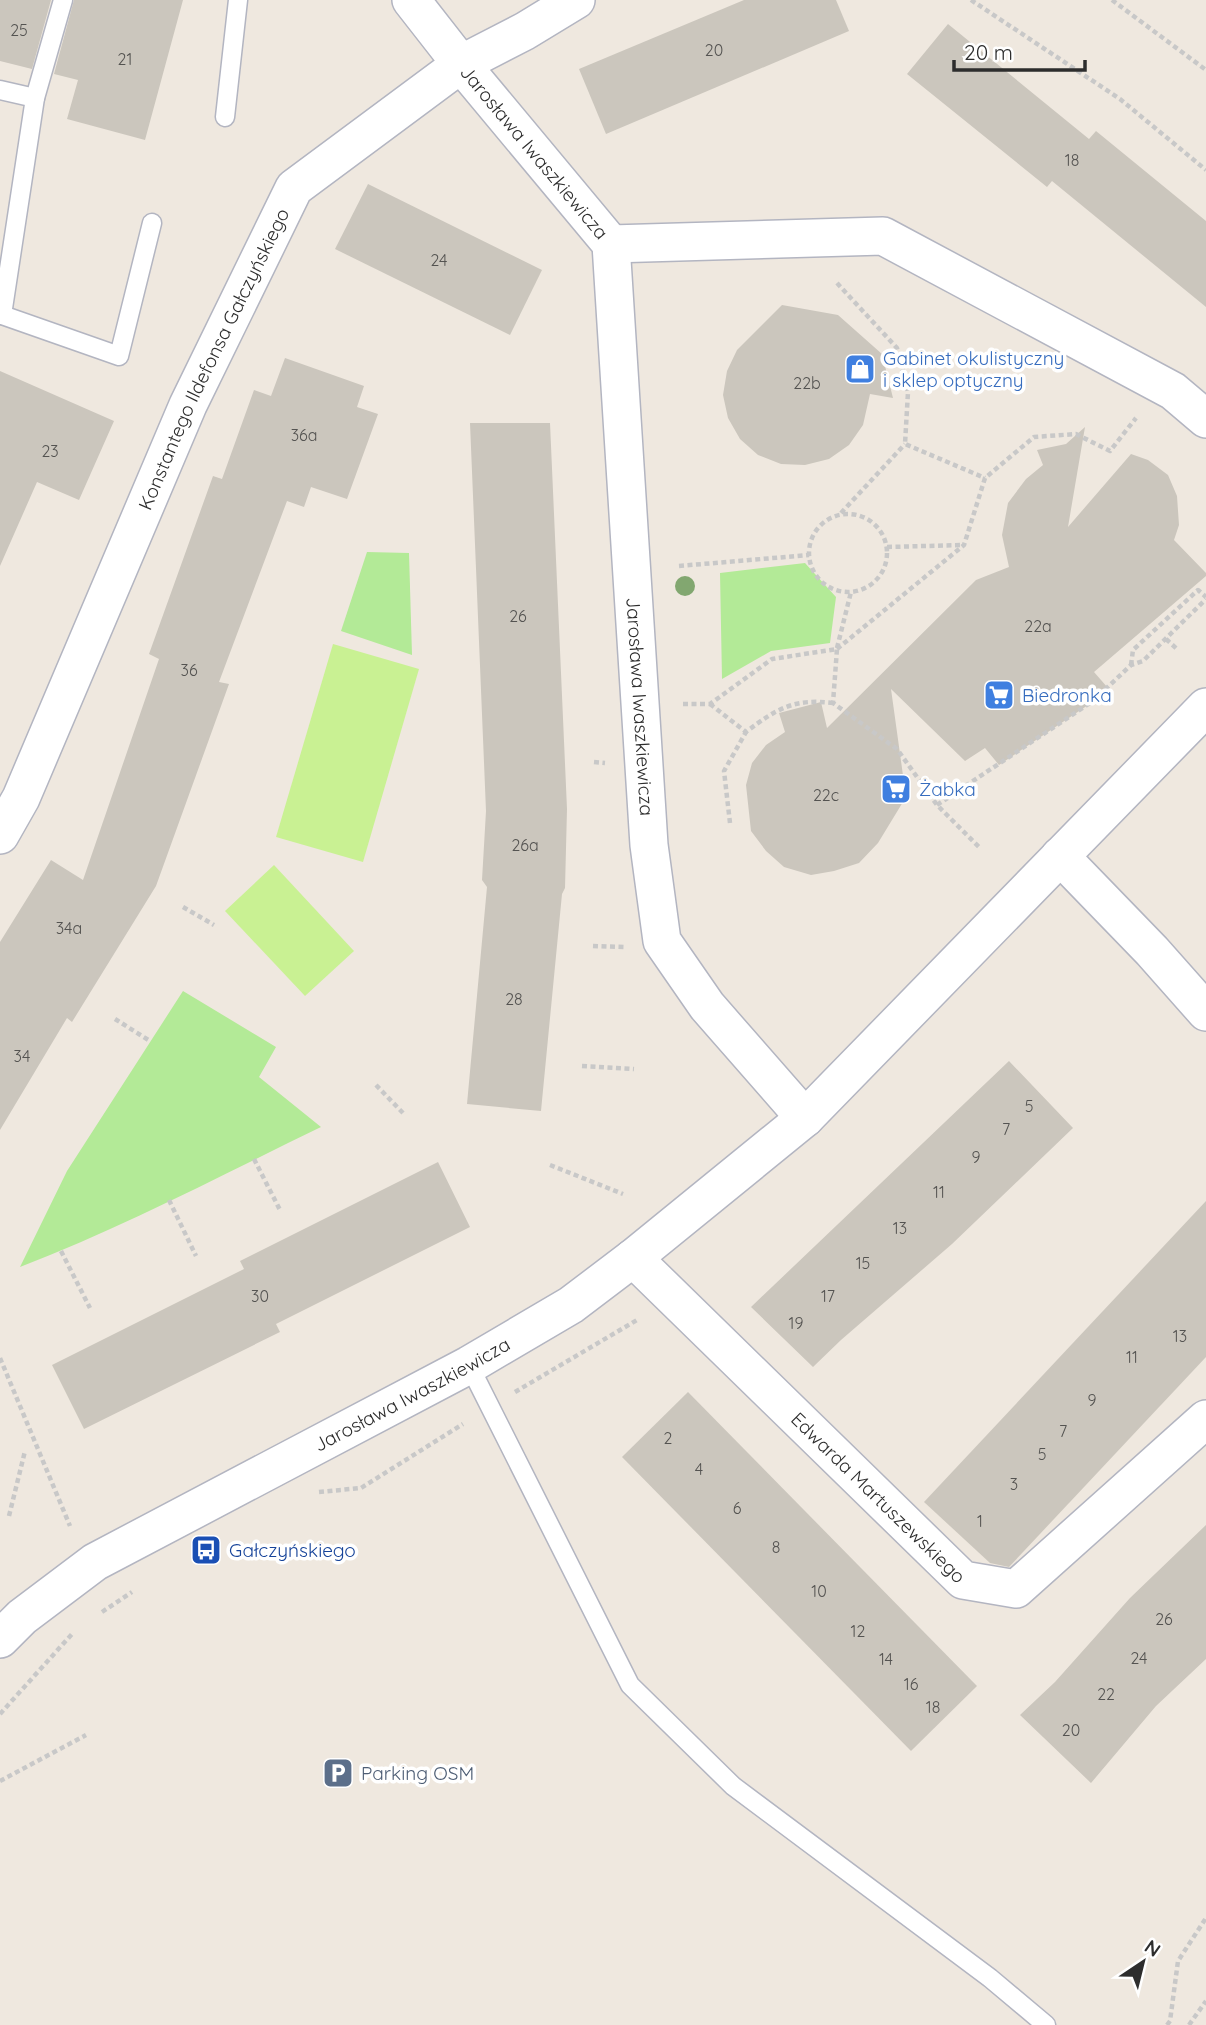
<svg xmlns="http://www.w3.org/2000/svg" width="1206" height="2025" viewBox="0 0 1206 2025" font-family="Quicksand,sans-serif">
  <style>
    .green { fill: #b3ea97 }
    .pitch { fill: #c9f193 }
    .building { fill: #cbc6bd }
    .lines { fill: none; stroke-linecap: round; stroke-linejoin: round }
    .lane-casing { stroke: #b3b5c1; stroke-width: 21 }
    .street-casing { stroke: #b3b5c1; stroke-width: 40 }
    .path { stroke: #c8c8c8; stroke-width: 4.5; stroke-dasharray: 5 3.5; stroke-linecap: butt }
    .lane { stroke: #fff; stroke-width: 18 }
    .street { stroke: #fff; stroke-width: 37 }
    .tree { fill: #82a770 }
    .labels { text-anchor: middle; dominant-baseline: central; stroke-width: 7; stroke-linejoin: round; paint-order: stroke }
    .number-label { font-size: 16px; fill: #545351 }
    .street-label { font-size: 19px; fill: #2d2d2d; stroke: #fff }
    .shop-label { font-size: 19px; fill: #366cbe; stroke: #fff; text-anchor: start }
    .transit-label { font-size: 19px; fill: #164399; stroke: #fff; text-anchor: start }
    .service-label { font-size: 19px; fill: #4e5e75; stroke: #fff; text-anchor: start }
  </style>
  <rect width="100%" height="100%" fill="#efe8df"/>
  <!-- green -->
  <g class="green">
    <path d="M367 552 409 553 412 655 341 631Z"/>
    <path d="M805 563 836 597 830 643 771 651 722 679 720 573Z"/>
    <path d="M183 991 276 1047 259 1077 321 1127C222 1175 123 1227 20 1267L67 1171Z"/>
  </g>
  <!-- pitch -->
  <g class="pitch">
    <path d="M333 644 419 669 363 862 276 837Z"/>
    <path d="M274 865 354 951 305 996 225 911Z"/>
  </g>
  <!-- building -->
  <g class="building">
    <path d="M0 0H51L32 69 0 61Z"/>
    <path d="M74 0H183L145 140 67 119 78 80 54 74Z"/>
    <path d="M744 0H836L849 31 606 134 579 69Z"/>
    <path d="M948 24 1089 139 1096 131 1206 221V307L1052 181 1047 187 907 74Z"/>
    <path d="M368 184 542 270 510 335 335 249Z"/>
    <path d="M782 305 838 315 882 354 893 398 870 394 863 425 849 445 829 459 805 465 781 464 758 455 740 439 728 418 723 395 727 371 737 350Z"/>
    <path d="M285 358 364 386 357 407 378 414 347 499 311 487 304 507 287 501 219 682 229 684 156 886 72 1022 67 1018 0 1130V942L51 860 83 880 159 659 149 654 213 476 222 479 254 390 271 396Z"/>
    <path d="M0 371 114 421 79 500 37 482 0 566Z"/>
    <path d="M470 423H550L567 809 565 888 562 894 541 1111 467 1104 487 887 482 880 486 811Z"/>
    <path d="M1085 427 1068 527 1131 454 1148 460 1168 475 1177 496 1179 525 1174 540 1206 573V576L1094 672 1108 688 1094 701 999 765 985 748 965 761 891 689 906 797 878 843 859 863 834 871 811 875 784 867 766 851 751 831 746 785 752 763 766 745 785 732 779 713 821 702 827 728 976 580 1009 567 1002 535 1008 503 1026 479 1043 465 1037 450 1066 444Z"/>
    <path d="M1009 1061 1073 1128 952 1244 841 1340 813 1367 751 1307Z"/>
    <path d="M438 1162 470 1227 276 1324 280 1332 84 1429 52 1365 244 1269 240 1261Z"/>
    <path d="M1206 1201V1357L1009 1567 990 1563 924 1502Z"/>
    <path d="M688 1392 977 1686 911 1751 622 1457Z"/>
    <path d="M1206 1525V1659L1156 1706 1091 1783 1020 1715 1055 1682 1130 1598Z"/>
  </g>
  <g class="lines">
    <!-- lane casing -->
    <g class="lane-casing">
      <g id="lane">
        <path d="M0 90 35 98 2 315 0 314"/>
        <path d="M35 98 63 0"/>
        <path d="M225 117 238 0"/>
        <path d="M2 315 119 356 152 223"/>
        <path d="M469 1365 630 1685 733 1786 990 1978 1046 2025"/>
      </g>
    </g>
    <!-- street casing -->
    <g class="street-casing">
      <g id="street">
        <path id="s1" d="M411 0 461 64 611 244 649 845 662 941 707 1006 805 1118"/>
        <path d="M611 244 883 236 1173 391 1206 419"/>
        <path id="s2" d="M0 835 21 798 188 405 294 188 461 64 525 31 576 0"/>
        <path d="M1060 856 1152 951 1206 1012"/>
        <path id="s3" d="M633 1258 963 1580 1016 1589 1206 1419"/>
        <path id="s4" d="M0 1639 22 1617 95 1562 469 1365 571 1305 633 1258 805 1118 1206 707"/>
      </g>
    </g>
    <!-- path -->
    <g class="path">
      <path d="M971 0 1120 99 1206 170"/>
      <path d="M1112 0 1206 70"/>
      <path d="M837 283 897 348 908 392 905 444 985 478"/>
      <path d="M841 513 905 444"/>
      <circle cx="848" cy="553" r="39"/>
      <path d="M887 547 963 545"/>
      <path d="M679 566 809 555"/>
      <path d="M1166 639 1177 649"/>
      <path d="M837 648 851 592"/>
      <path d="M837 649 964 545 985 478 1034 437 1076 434 1110 451 1136 418"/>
      <path d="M1131 665 1133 650 1198 590 1206 597"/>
      <path d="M683 704H710L772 659 837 649 833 703 897 749 937 805 979 847"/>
      <path d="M710 704 746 732C776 709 794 698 833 703"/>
      <path d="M594 762 605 763"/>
      <path d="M937 805 1093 701 1131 665 1143 661 1206 599"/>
      <path d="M730 823 724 771 746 732"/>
      <path d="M183 907 214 925"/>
      <path d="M593 946 624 947"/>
      <path d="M115 1019 150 1041"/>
      <path d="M582 1066 634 1069"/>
      <path d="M376 1085 403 1113"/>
      <path d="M254 1159 280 1210"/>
      <path d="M550 1165 623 1194"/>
      <path d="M169 1200 196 1256"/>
      <path d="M61 1251 90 1308"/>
      <path d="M0 1358 70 1526"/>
      <path d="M515 1392 637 1320"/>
      <path d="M319 1492 361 1488 463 1424"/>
      <path d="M9 1516 25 1451"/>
      <path d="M102 1612 132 1592"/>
      <path d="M0 1714 72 1634"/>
      <path d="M0 1781 86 1735"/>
      <path d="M1167 2025 1170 2021 1178 1961 1206 1918"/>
      <path d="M1189 2025 1206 2001"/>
    </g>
    <!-- lane -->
    <use href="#lane" class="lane"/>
    <!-- street -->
    <use href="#street" class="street"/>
  </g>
  <!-- trees -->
  <circle class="tree" cx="685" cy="586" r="10"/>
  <!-- icons -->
  <defs>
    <g id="shop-square" transform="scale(1.575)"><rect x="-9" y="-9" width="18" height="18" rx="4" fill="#3f7fe0" stroke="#fff"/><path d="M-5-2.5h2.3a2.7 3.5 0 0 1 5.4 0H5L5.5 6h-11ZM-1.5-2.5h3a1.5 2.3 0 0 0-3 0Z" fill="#fff"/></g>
    <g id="supermarket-square" transform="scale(1.575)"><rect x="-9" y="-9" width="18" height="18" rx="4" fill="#3f7fe0" stroke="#fff"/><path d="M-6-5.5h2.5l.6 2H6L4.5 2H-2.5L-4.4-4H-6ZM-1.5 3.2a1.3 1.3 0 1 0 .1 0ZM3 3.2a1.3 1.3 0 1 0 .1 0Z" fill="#fff"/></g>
    <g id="bus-square" transform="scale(1.575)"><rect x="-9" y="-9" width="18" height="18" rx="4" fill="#1a4fb4" stroke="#fff"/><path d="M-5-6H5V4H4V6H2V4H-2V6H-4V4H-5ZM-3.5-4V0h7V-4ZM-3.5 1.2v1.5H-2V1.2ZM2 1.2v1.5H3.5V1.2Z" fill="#fff"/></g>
    <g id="parking-square" transform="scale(1.575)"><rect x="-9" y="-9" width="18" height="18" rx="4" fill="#5c6f8a" stroke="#fff"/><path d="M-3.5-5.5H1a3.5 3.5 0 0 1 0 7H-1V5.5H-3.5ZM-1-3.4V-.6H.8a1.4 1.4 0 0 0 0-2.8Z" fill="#fff"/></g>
  </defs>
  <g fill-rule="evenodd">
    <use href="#shop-square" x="860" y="369"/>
    <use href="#supermarket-square" x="999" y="695"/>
    <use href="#supermarket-square" x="896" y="789"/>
    <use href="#bus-square" x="206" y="1550"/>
    <use href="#parking-square" x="338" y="1773"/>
  </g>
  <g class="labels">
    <!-- number labels -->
    <g class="number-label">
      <text x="19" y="30">25</text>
      <text x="714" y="50">20</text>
      <text x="125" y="59">21</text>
      <text x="1072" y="160">18</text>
      <text x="439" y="260">24</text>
      <text x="807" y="383">22b</text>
      <text x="304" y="435">36a</text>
      <text x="50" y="451">23</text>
      <text x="518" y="616">26</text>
      <text x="1038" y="626">22a</text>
      <text x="189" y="670">36</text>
      <text x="826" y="795">22c</text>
      <text x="525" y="845">26a</text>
      <text x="69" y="928">34a</text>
      <text x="514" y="999">28</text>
      <text x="22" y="1056">34</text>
      <text x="1029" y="1106">5</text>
      <text x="1006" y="1129">7</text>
      <text x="976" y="1157">9</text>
      <text x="939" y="1192">11</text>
      <text x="900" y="1228">13</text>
      <text x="863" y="1263">15</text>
      <text x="260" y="1296">30</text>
      <text x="828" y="1296">17</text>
      <text x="796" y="1323">19</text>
      <text x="1180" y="1336">13</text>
      <text x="1132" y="1357">11</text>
      <text x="1092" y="1400">9</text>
      <text x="1063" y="1431">7</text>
      <text x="668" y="1438">2</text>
      <text x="1042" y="1454">5</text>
      <text x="699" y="1469">4</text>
      <text x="1014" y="1484">3</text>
      <text x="737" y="1508">6</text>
      <text x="980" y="1521">1</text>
      <text x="776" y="1547">8</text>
      <text x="819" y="1591">10</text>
      <text x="1164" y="1619">26</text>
      <text x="858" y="1631">12</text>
      <text x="1139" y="1658">24</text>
      <text x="886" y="1659">14</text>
      <text x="911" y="1684">16</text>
      <text x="1106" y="1694">22</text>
      <text x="933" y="1707">18</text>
      <text x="1071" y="1730">20</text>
    </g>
    <!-- street labels -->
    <g class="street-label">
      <text stroke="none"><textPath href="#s1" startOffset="196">Jarosława Iwaszkiewicza</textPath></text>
      <text stroke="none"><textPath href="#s2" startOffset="522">Konstantego Ildefonsa Gałczyńskiego</textPath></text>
      <text stroke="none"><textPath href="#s1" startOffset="779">Jarosława Iwaszkiewicza</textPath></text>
      <text stroke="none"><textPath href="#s4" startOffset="481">Jarosława Iwaszkiewicza</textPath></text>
      <text stroke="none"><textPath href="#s3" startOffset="343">Edwarda Martuszewskiego</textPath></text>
    </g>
    <!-- shop labels -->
    <g class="shop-label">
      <text x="883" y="358">Gabinet okulistyczny<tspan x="883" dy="22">i sklep optyczny</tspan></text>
      <text x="1022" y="695">Biedronka</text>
      <text x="919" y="789">Żabka</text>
    </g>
    <!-- transit labels -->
    <g class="transit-label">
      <text x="229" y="1550">Gałczyńskiego</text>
    </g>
    <!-- service labels -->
    <g class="service-label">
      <text x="361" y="1773">Parking OSM</text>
    </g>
  </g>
  <!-- north arrow -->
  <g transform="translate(1143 1962) rotate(35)" stroke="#ffffff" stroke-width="5" paint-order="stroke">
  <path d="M0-5L12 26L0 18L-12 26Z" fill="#2d2d2d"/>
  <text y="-10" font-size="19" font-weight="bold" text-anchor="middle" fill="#2d2d2d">N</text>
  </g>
  <!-- scale -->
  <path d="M954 60v10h131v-10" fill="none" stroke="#2d2d2d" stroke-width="3.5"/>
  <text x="964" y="60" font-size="21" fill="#2d2d2d" stroke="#ffffff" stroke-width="5" paint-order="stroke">20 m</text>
</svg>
